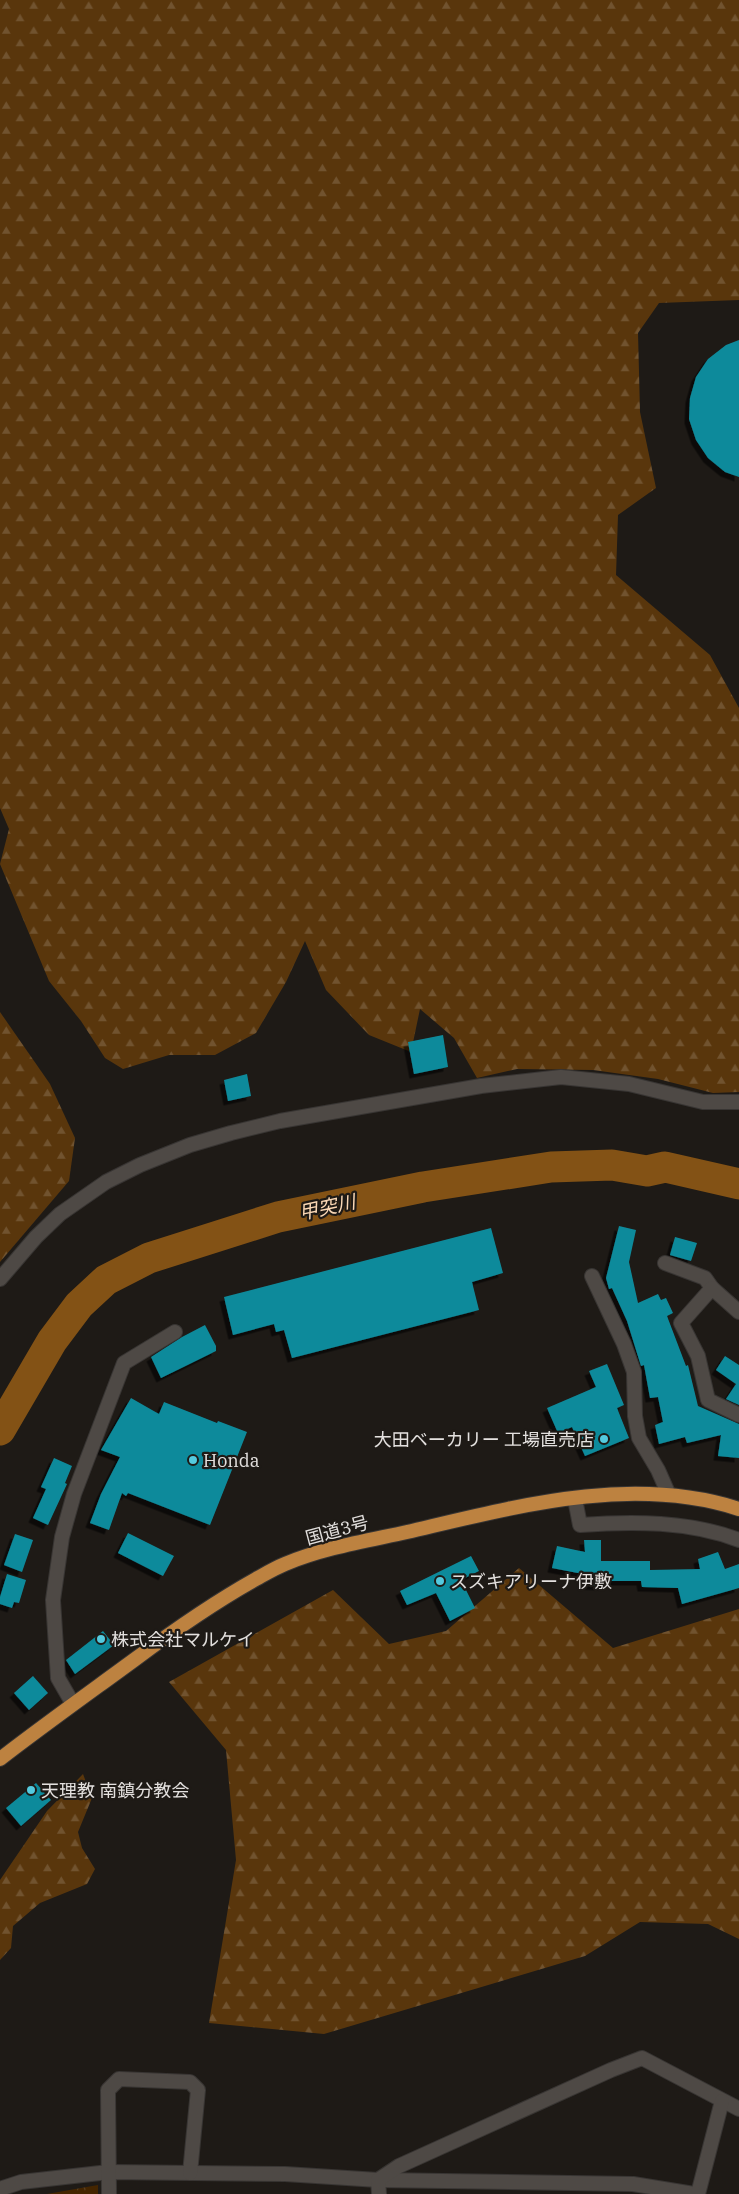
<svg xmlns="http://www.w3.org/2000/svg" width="739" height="2194" viewBox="0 0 739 2194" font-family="'IBM Plex Serif','Noto Sans JP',serif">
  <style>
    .forest { fill: url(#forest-firs) }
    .park { fill: url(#park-crowns) }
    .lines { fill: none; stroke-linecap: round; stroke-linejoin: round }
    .river { stroke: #835215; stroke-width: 31 }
    .building { fill: #118a9b; filter: url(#shadow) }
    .minor-casing { stroke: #383533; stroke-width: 16 }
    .trunk-casing { stroke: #383533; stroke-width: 16 }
    .minor { stroke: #4e4945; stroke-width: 14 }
    .trunk { stroke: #bd8240; stroke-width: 14 }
    .poi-dot { fill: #54cade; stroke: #1e1a16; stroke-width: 2 }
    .labels { text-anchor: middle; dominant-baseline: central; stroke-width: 4.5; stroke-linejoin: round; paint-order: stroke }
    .poi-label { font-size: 18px; fill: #e3e0de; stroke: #1e1a16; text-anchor: start }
    .street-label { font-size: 18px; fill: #e3e0de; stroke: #1e1a16 }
    .water-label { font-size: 19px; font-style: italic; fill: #fbd8b5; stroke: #1e1a16 }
  </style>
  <defs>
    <pattern id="forest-firs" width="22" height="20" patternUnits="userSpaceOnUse" patternTransform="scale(1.25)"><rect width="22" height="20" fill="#59360c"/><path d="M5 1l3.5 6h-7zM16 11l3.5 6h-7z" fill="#71532f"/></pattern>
    <pattern id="park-crowns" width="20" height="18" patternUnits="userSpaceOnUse" patternTransform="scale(1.25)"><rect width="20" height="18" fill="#442500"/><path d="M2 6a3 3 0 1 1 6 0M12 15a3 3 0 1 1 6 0" fill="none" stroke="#5f4425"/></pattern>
    <filter id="shadow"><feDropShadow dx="-4.5" dy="4.5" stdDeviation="0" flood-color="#0009"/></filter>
  </defs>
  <rect width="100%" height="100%" fill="#1e1a16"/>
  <!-- forest -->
  <g class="forest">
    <path d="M0 0H739V300L659 303 638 333 640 412 656 488 618 515 616 575 710 655 739 708V1092L713 1093 658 1079 593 1070 517 1069 477 1078 454 1038 420 1009 411 1052 369 1035 326 990 305 941 286 982 256 1033 215 1055H169L123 1069 105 1058 81 1021 49 981 0 864 9 829 0 808Z"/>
    <path d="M0 1012 50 1084 75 1138 69 1181 0 1262Z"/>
    <path d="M519 1568 613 1648 739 1609V1939L708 1924 640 1922 585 1956 324 2034 209 2023 236 1860 226 1750 169 1682 333 1590 389 1644 446 1631Z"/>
    <path d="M83 1774 92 1798 78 1832 82 1848 95 1869 87 1884 40 1903 13 1926 11 1948 0 1960V1880L47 1811Z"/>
  </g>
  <!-- park -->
  <path class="park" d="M98 2185V2194H47Z"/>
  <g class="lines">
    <!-- river -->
    <path class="river" d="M0 1430 52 1341 79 1305 106 1280 149 1258 278 1217 423 1187 551 1167 612 1165 647 1171 665 1167 739 1184"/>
  </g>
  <!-- building -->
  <g class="building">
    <path d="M739 340V477L725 472 708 458 696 440 689 419 690 398 696 377 708 359 726 345Z"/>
    <path d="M443 1035 448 1067 414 1074 408 1042Z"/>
    <path d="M247 1074 251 1096 228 1101 224 1080Z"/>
    <path d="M619 1226 636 1230 629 1262 638 1303 658 1294 661 1300 666 1298 673 1313 667 1316 686 1366 688 1365 698 1406 739 1424V1458L718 1456 721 1435 687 1443 685 1437 659 1444 655 1425 663 1422 658 1397 650 1398 644 1365 641 1366 627 1321 612 1288 609 1289 606 1278Z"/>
    <path d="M491 1228 503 1273 472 1282 479 1310 292 1358 284 1330 276 1332 274 1324 233 1335 224 1297Z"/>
    <path d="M675 1237 697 1243 691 1261 670 1255Z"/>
    <path d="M205 1325 216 1346V1351L161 1378 151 1357 182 1337Z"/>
    <path d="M725 1356 739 1365V1405L726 1399 736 1384 716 1370Z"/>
    <path d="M607 1364 624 1405 617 1408 629 1438 585 1456 572 1427 558 1433 547 1408 596 1387 589 1371Z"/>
    <path d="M131 1398 159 1414 164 1402 217 1423 218 1421 247 1432 210 1525 128 1493 126 1496 122 1493 109 1530 90 1523 101 1494 120 1457 101 1450Z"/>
    <path d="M54 1458 72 1466 65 1483 67 1484 48 1525 33 1518 46 1489 41 1487Z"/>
    <path d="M128 1533 174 1556 163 1576 118 1553Z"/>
    <path d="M15 1534 33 1540 22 1572 4 1565Z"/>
    <path d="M584 1540H601V1561H650V1570L700 1569 698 1559 718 1552 725 1569 739 1564V1588L682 1604 678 1588 642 1587 641 1581H607L606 1586 583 1585V1574L552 1568 557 1546 585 1552Z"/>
    <path d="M471 1556 479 1571 461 1580 475 1608 450 1621 436 1593 407 1605 400 1591Z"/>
    <path d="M7 1574 26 1580 19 1603 14 1602 12 1608 0 1604V1597Z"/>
    <path d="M103 1631 114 1645 75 1674 66 1660Z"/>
    <path d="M33 1676 48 1693 29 1710 14 1693Z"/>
    <path d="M36 1783 51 1800 21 1826 6 1808Z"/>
  </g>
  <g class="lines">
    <!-- minor casing -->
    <g class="minor-casing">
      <g id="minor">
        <path d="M665 1263 705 1278 712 1288"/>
        <path d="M592 1276 624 1344 634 1372 635 1416 639 1438 658 1470 669 1495"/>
        <path d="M0 1279 36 1237 60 1214 106 1182 140 1165 190 1145 231 1133 280 1121 481 1086 561 1077 629 1084 703 1102H739"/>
        <path d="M739 1312 712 1288 681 1323 698 1356 708 1400 739 1415"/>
        <path d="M575 1499 580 1525C633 1521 689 1521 739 1540"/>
        <path d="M73 1704 58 1678 53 1600 62 1537 74 1494 124 1363 175 1332"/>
        <path d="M0 2189 21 2182 109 2172 285 2174 378 2180 633 2184 694 2194"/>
        <path d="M109 2194 108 2090 119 2079 190 2082 198 2090 190 2173"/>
        <path d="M379 2194 378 2180 399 2166 611 2070 642 2058 739 2109"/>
        <path d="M698 2194 722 2101"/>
      </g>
    </g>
    <!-- trunk casing -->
    <g class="trunk-casing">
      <path id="trunk" d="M0 1759C44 1725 89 1693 134 1660 173 1631 213 1603 256 1579 265 1574 275 1568 285 1564 323 1548 366 1541 407 1532 514 1507 631 1474 739 1509"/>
    </g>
    <!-- minor -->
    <use href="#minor" class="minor"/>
    <!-- trunk -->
    <use href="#trunk" class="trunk"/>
  </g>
  <!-- markers -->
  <g class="poi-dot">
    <circle cx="604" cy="1439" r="5"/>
    <circle cx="193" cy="1460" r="5"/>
    <circle cx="440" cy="1581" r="5"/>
    <circle cx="101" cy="1639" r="5"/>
    <circle cx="31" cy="1790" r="5"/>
  </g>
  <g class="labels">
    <!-- poi labels -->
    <g class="poi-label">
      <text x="594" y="1439" text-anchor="end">大田ベーカリー 工場直売店</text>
      <text x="203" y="1460">Honda</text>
      <text x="450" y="1581">スズキアリーナ伊敷</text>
      <text x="111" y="1639">株式会社マルケイ</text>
      <text x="41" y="1790">天理教 南鎮分教会</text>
    </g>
    <!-- street labels -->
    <g class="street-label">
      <text transform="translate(337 1530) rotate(-15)">国道3号</text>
    </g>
    <!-- water labels -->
    <g class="water-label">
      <text transform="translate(327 1207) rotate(-12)">甲突川</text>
    </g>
  </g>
</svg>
